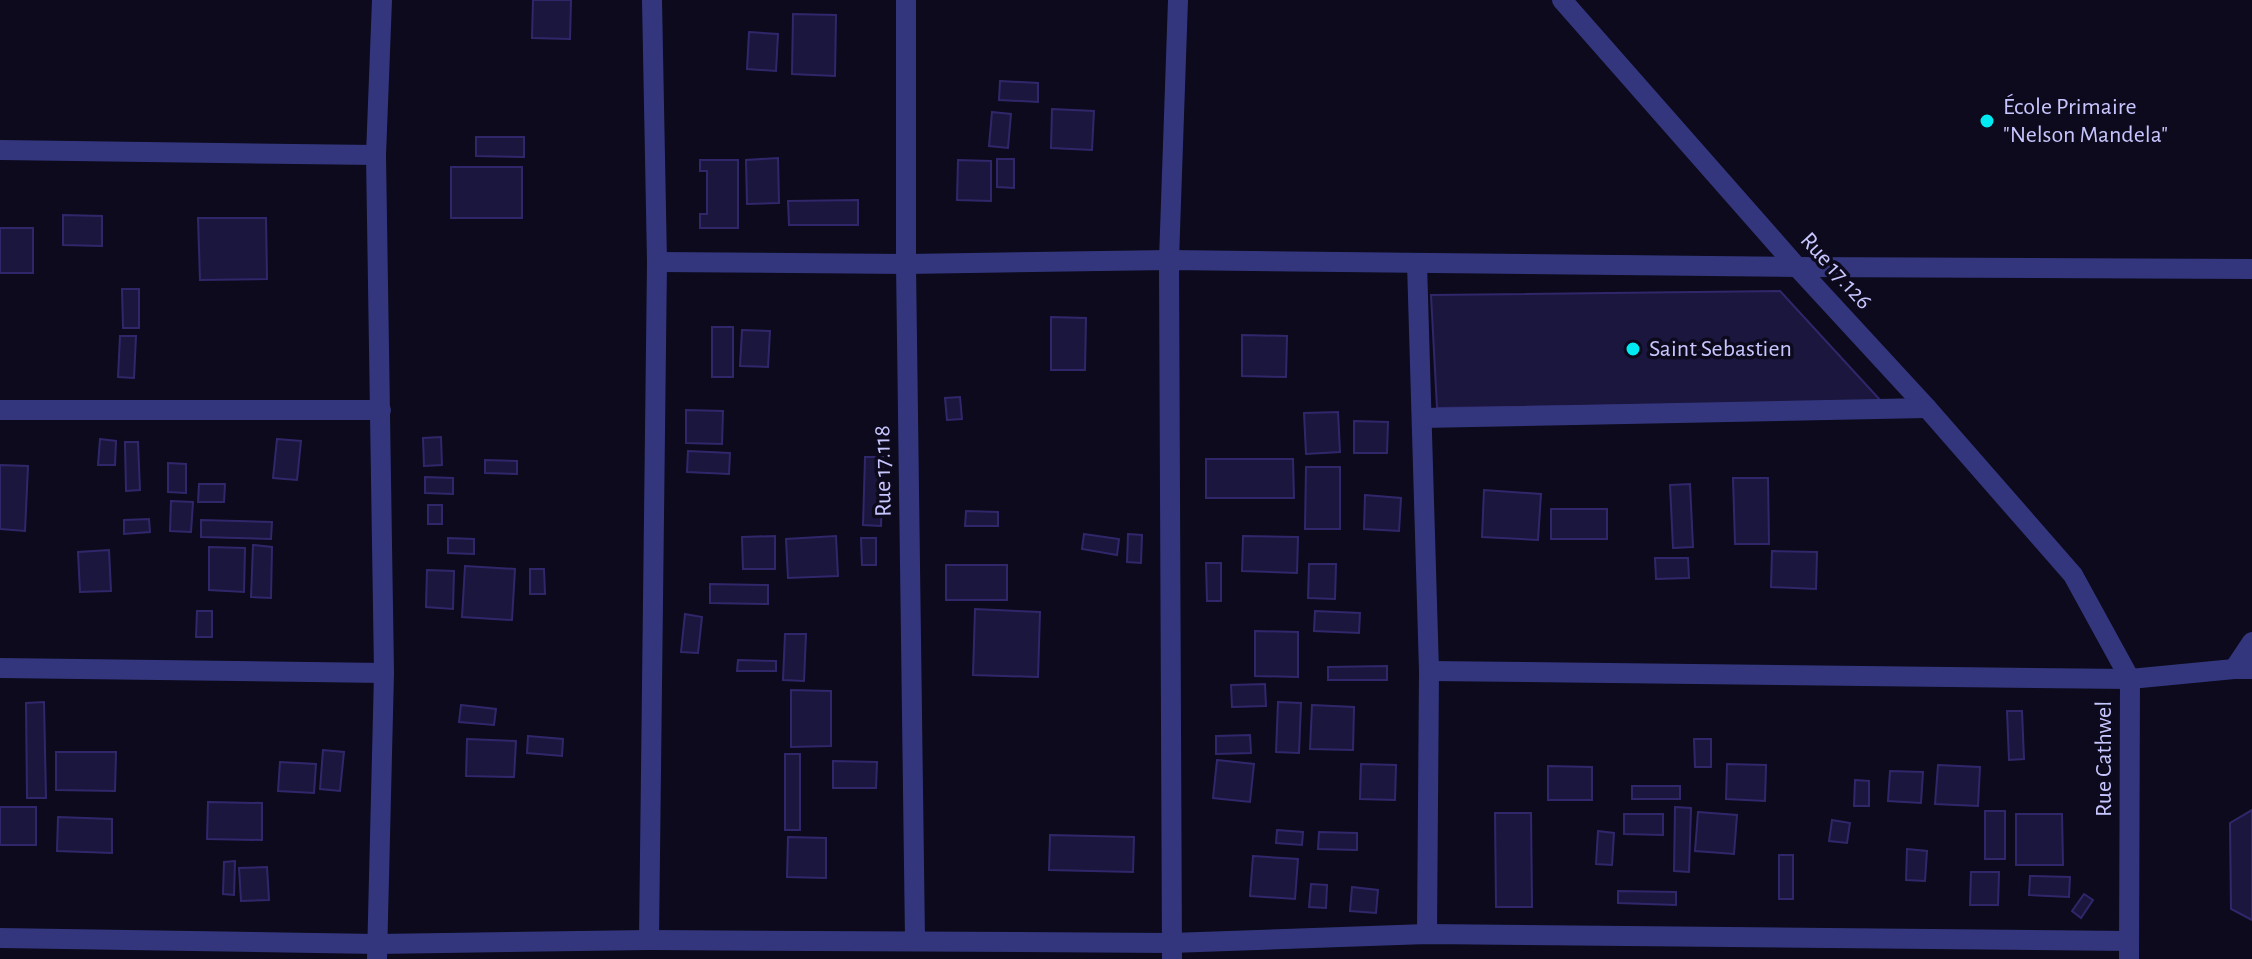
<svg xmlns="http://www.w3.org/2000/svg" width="2252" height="959" viewBox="0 0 2252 959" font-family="'Alegreya Sans',sans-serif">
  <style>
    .building { fill: #1b163e; stroke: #30276b; stroke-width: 2 }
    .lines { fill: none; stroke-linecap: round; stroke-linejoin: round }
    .minor { stroke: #33367d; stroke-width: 20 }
    .poi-dot { fill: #00eaf1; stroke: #0c0a1c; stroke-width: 3 }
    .labels { text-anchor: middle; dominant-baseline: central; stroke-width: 7; stroke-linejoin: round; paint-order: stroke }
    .poi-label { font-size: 24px; fill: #c8c6ff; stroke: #0c0a1c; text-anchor: start }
    .street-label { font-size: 24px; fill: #c8c6ff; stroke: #0c0a1c }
  </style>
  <rect width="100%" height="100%" fill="#0c0a1c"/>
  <!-- building -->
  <g class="building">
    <path d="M533 0H571L570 39 532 38Z"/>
    <path d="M793 14 836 15 835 76 792 74Z"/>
    <path d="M749 32 778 34 776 71 747 69Z"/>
    <path d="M1000 81 1038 83V102L999 100Z"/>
    <path d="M1052 109 1094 111 1092 150 1051 148Z"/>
    <path d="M992 112 1011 114 1008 148 989 146Z"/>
    <path d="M476 137H524V157L476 156Z"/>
    <path d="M778 158 779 203 747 204 746 160Z"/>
    <path d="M997 159H1014V188L997 187Z"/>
    <path d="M700 160H738V228H700V214H707V171H700Z"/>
    <path d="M958 160 991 161V201L957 200Z"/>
    <rect x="451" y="167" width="71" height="51"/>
    <path d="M858 200V225H789L788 201Z"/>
    <path d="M63 215 102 216V246L63 245Z"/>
    <path d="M198 218H266L267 279 200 280Z"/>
    <rect x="0" y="228" width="33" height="45"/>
    <path d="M122 289H139V328H123Z"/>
    <path d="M1780 291 1882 402 1437 408 1431 295Z"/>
    <path d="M1051 317 1086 318 1085 370H1051Z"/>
    <rect x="712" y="327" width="21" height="50"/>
    <path d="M742 330 770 331 768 367 740 366Z"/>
    <path d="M1242 335 1287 336 1286 377 1242 376Z"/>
    <path d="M120 336H136L134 378 118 377Z"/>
    <path d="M960 397 962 419 947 420 945 398Z"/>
    <path d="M686 410 723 411 722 444 686 443Z"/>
    <path d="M1338 412 1340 452 1306 454 1304 413Z"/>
    <path d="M1354 421 1388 422 1387 453H1354Z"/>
    <path d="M441 437 442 465 424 466 423 438Z"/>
    <path d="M100 439 116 441 115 465H98Z"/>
    <path d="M277 439 301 441 297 480 273 478Z"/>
    <path d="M125 442H138L140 490 126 491Z"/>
    <path d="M688 451 730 453 729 474 687 472Z"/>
    <path d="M865 457H883L881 526 863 525Z"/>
    <path d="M1206 459H1293L1294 498H1206Z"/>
    <path d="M485 460 517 461V474L485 473Z"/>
    <path d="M168 463 186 464V493L168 492Z"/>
    <path d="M0 465 28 466 25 531 0 529Z"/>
    <path d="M1306 467H1340V529H1305Z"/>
    <path d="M425 477 453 478V494L425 493Z"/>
    <path d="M1733 478H1768L1769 544H1735Z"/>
    <path d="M199 484H225L224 502H198Z"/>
    <path d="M1690 484 1693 547 1673 548 1670 485Z"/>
    <path d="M1484 490 1541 494 1538 540 1482 537Z"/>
    <path d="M1365 495 1401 498 1399 531 1364 529Z"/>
    <path d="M171 501 193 502 191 532 170 531Z"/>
    <rect x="428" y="505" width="14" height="19"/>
    <rect x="1551" y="509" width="56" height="30"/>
    <path d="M966 511 998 512V526H965Z"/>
    <path d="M149 519 150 532 124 534V520Z"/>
    <path d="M201 520 272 522 271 539 201 537Z"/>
    <path d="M1084 534 1119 539 1117 555 1082 549Z"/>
    <path d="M1128 534 1142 535 1141 563 1127 562Z"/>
    <path d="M775 536V569H743L742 537Z"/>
    <path d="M836 536 838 576 788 578 786 539Z"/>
    <path d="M1243 536 1298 537 1297 573 1242 571Z"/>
    <path d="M448 538 474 539V554L448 553Z"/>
    <path d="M861 538H876V565H862Z"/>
    <path d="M253 545 272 547 271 598 251 597Z"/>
    <path d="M209 547 245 548 244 592 209 590Z"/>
    <path d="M109 550 111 591 80 592 78 552Z"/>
    <path d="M1772 551 1817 552 1816 589 1771 587Z"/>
    <path d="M1655 558H1688L1689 578 1656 579Z"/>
    <path d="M1206 563H1221V601H1207Z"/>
    <path d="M1309 564H1336L1335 599 1308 598Z"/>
    <rect x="946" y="565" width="61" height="35"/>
    <path d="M465 566 515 569 512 620 462 617Z"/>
    <path d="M530 569H544L545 594H530Z"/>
    <path d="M427 570 454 571 453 609 426 607Z"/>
    <path d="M710 584 768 585V604L710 603Z"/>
    <path d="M975 609 1040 612 1038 677 973 675Z"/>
    <path d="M197 611H212V637H196Z"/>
    <path d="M1315 611 1360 613 1359 633 1314 631Z"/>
    <path d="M685 614 702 617 698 653 681 652Z"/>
    <path d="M1255 631 1298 632V677L1255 676Z"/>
    <path d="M785 634H806L804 681 783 680Z"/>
    <path d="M738 660 776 661V671H737Z"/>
    <path d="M1387 666V680H1328V667Z"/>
    <path d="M1265 684 1266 706 1232 707 1231 685Z"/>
    <path d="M791 690 831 691V746L791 747Z"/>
    <path d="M44 702 46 798H27L26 703Z"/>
    <path d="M1278 702 1301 703 1299 753 1276 752Z"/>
    <path d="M461 705 496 709 494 725 459 722Z"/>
    <path d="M1312 705 1354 707 1353 750 1310 749Z"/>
    <path d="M2007 711H2022L2024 759 2009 760Z"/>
    <path d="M1250 735 1251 753 1216 754V736Z"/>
    <path d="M528 736 563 739 562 756 527 753Z"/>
    <path d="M467 739 516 741 514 777 466 776Z"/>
    <path d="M1694 739H1711V767H1695Z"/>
    <path d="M323 750 344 752 340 791 320 789Z"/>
    <path d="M56 752H116L115 791 56 790Z"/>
    <rect x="785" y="754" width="15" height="76"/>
    <path d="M1217 760 1254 764 1250 802 1213 798Z"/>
    <path d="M833 761 877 762 876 788H833Z"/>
    <path d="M280 762 316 764 314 793 278 791Z"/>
    <path d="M1361 764 1396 765 1395 800 1360 799Z"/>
    <path d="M1727 764 1766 765 1765 801 1726 799Z"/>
    <path d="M1938 765 1980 767 1978 806 1935 804Z"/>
    <path d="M1548 766 1592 767V800H1548Z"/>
    <path d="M1890 771 1923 772 1921 803 1888 801Z"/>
    <path d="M1855 780 1869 781V806H1854Z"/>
    <rect x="1632" y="786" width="48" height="13"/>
    <path d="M208 802 262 803V840L207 839Z"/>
    <rect x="0" y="807" width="36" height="38"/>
    <path d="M1675 807 1691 808 1689 872 1674 871Z"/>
    <path d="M2252 810V920L2231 909 2230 823Z"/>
    <rect x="1985" y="811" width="20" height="48"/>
    <path d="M1698 812 1737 815 1734 854 1695 851Z"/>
    <path d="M1495 813H1531L1532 907H1496Z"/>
    <path d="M1624 814H1663V835L1624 834Z"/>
    <path d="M2016 814H2062L2063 865H2016Z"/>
    <path d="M58 817 112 819V853L57 851Z"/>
    <path d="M1832 820 1850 823 1847 843 1829 841Z"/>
    <path d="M1277 830 1303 832 1302 845 1276 843Z"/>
    <path d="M1598 831 1614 833 1612 865 1596 864Z"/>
    <path d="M1319 832 1357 833V850L1318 849Z"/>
    <path d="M1050 835 1134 837 1133 872 1049 870Z"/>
    <path d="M788 837 826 838V878L787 877Z"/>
    <path d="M1907 849 1927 851 1925 881 1906 880Z"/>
    <rect x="1779" y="855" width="14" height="44"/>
    <path d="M1253 856 1298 859 1295 899 1250 896Z"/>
    <path d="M235 861 234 895 223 894 224 862Z"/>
    <path d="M267 867 269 900 241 901 239 868Z"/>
    <path d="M1971 872H1999L1998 905H1970Z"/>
    <path d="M2030 876 2070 877 2069 897 2029 895Z"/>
    <path d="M1311 884 1327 885 1326 908 1309 907Z"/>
    <path d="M1352 887 1378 890 1376 913 1350 911Z"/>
    <path d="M1618 891 1676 892V905L1618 903Z"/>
    <path d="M2084 894 2093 900 2081 918 2072 911Z"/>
  </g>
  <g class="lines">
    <!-- minor -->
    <g class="minor">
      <path d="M906 0V264L915 940"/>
      <path d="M1562 0 1797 267 1927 408 2073 575 2130 679 2129 959"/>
      <path d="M0 150 376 155"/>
      <path d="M657 262 906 264 1169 260 1797 267 2252 269"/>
      <path d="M1417 263 1429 671 1427 934"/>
      <path d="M0 410H381"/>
      <path d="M1422 418 1927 408"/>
      <path d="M0 668 384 673"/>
      <path d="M2234 669 2252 642"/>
      <path d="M1429 671 2130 679 2234 669H2252"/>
      <path d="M0 938 377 944 649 940 1171 943 1427 934 2129 941"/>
      <path d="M649 940 657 262 652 0"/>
      <path d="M377 959 384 673 376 155 382 0"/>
      <path d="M1172 959 1169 260 1178 0"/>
    </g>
  </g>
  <!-- markers -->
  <g class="poi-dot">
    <circle cx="1987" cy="121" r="8"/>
    <circle cx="1633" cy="349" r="8"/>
  </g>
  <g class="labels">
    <!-- poi labels -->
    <g class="poi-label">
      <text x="2003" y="107">École Primaire<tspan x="2003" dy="28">"Nelson Mandela"</tspan></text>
      <text x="1649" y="349">Saint Sebastien</text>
    </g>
    <!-- street labels -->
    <g class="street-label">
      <text transform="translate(1836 271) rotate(48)">Rue 17.126</text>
      <text transform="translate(883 471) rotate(-91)">Rue 17.118</text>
      <text transform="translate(2104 759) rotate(-90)">Rue Cathwel</text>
    </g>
  </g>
</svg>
